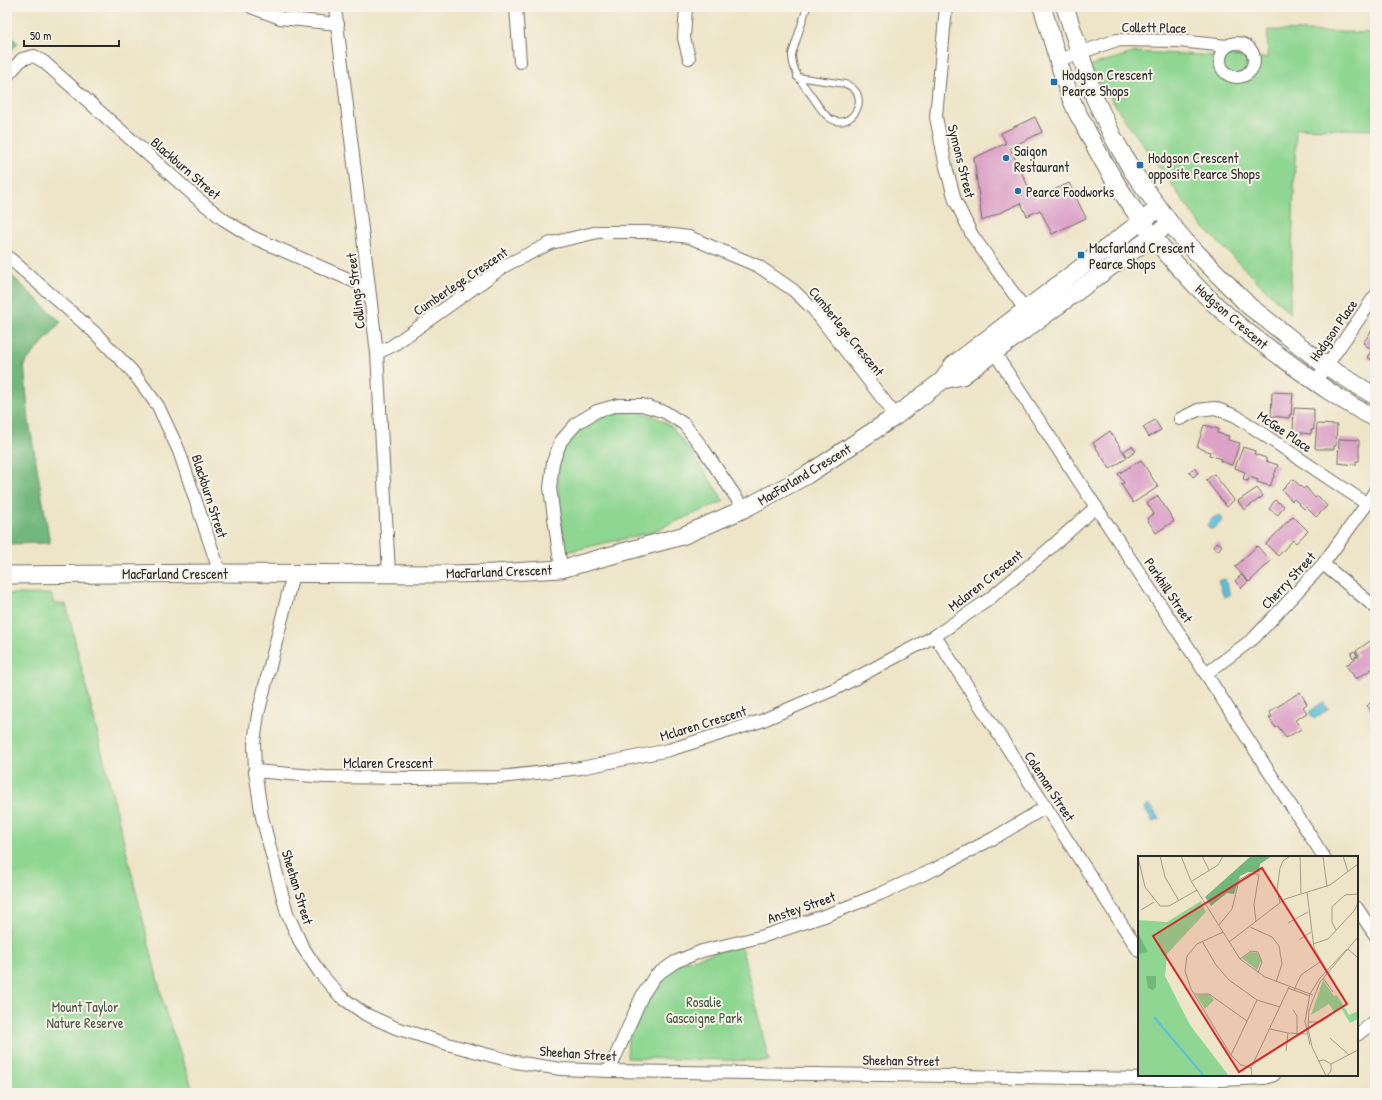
<svg xmlns="http://www.w3.org/2000/svg" width="1382" height="1100" viewBox="0 0 1382 1100" font-family="'Patrick Hand',sans-serif">
  <style>
    .green { fill: #8ed691; stroke: #5c805e }
    .forest { fill: #72b77b; stroke: #4e7153 }
    .water { fill: #5dc0db; stroke: #447683 }
    .building { fill: #dca3c7 }
    .lines { fill: none; stroke-linecap: round; stroke-linejoin: round }
    .lane-casing { stroke: #6f6c62; stroke-width: 8 }
    .street-casing { stroke: #6f6c62; stroke-width: 14 }
    .secondary-casing { stroke: #6f6c62; stroke-width: 19 }
    .lane { stroke: #fff; stroke-width: 6 }
    .street { stroke: #fff; stroke-width: 12 }
    .secondary { stroke: #fff; stroke-width: 17 }
    .poi-dot { fill: #1f6fb2; stroke: #f7f3e8; stroke-width: 1.5 }
    .labels { text-anchor: middle; dominant-baseline: central; stroke-width: 4; stroke-linejoin: round; paint-order: stroke }
    .street-label { font-size: 14px; fill: #2b2b2b; stroke: #f7f3e8 }
    .poi-label { font-size: 14px; fill: #2b2b2b; stroke: #f7f3e8; text-anchor: start }
    .park-label { font-size: 14px; fill: #445644; stroke: #f7f3e8 }
    .inset-river { fill: none; stroke: #5dc0db; stroke-width: 2 }
    .inset-road { fill: none; stroke: #a09b89; stroke-width: 1 }
    .view { fill: #d62828; fill-opacity: 0.15; stroke: #d62828; stroke-width: 2 }
    .inset-edge { fill: none; stroke: #2b2b2b; stroke-width: 2 }
  </style>
  <rect width="100%" height="100%" fill="#f7f3e8"/>
  <filter id="ink" filterUnits="userSpaceOnUse"><feTurbulence type="fractalNoise" baseFrequency=".025" numOctaves="2"/><feDisplacementMap in="SourceGraphic" scale="8" xChannelSelector="R" yChannelSelector="G"/><feConvolveMatrix kernelMatrix="1 2 1 2 8 2 1 2 1" color-interpolation-filters="sRGB"/></filter>
  <filter id="wash" filterUnits="userSpaceOnUse"><feTurbulence type="fractalNoise" baseFrequency=".012" numOctaves="4" result="noise"/><feDisplacementMap in="SourceGraphic" scale="16" xChannelSelector="R" yChannelSelector="G"/><feGaussianBlur stdDeviation="0.9" result="paint"/><feColorMatrix in="noise" values="0 0 0 0 0 0 0 0 0 0 0 0 0 0 0 0 0 1.4 0 .05"/><feComposite in="paint" operator="in"/></filter>
  <g filter="url(#wash)">
    <rect width="100%" height="100%" fill="#eee5c8"/>
    <!-- green -->
    <g class="green">
      <path d="M1268 30 1375 33V130L1296 128 1290 314 1200 224 1128 124 1089 66 1136 52 1267 58Z"/>
      <path d="M615 411H636L656 417 672 427 688 448 724 501 649 533 566 552C560 505 540 440 597 416 603 414 609 413 615 411Z"/>
      <path d="M7 594H51L54 604H66L165 1010 192 1087 199 1093H7Z"/>
      <path d="M741 945 769 1061 627 1058 628 1040 657 980 676 964Z"/>
    </g>
    <!-- forest -->
    <g class="forest">
      <path d="M7 33 18 43 7 55Z"/>
      <path d="M7 271 61 322 24 364 29 421 50 543 7 544Z"/>
    </g>
    <!-- water -->
    <g class="water">
      <path d="M1220 515 1223 520 1215 528 1210 529 1207 525C1210 520 1215 516 1220 515Z"/>
      <path d="M1225 579 1230 595 1224 597 1218 581Z"/>
      <path d="M1323 702 1328 709 1314 719 1309 712Z"/>
      <path d="M1150 805 1159 819 1153 822 1144 808Z"/>
    </g>
    <g id="blocks">
      <!-- building -->
      <g class="building">
        <path d="M1035 117 1042 132 1010 148 1034 199 1069 183 1086 218 1052 234 1040 210 1027 216 1021 203 982 221 974 158 1006 143 1001 133Z"/>
        <path d="M1372 330 1375 332V362L1367 357 1372 350 1363 343Z"/>
        <path d="M1272 392 1293 393 1291 415H1289V418L1271 416Z"/>
        <path d="M1294 408 1314 409V430H1311V434L1293 432Z"/>
        <path d="M1155 420 1161 430 1149 437 1143 427Z"/>
        <path d="M1317 424 1337 425 1336 446H1334V449H1316L1315 448Z"/>
        <path d="M1204 425 1218 429 1217 433 1229 436 1228 440 1240 443 1232 465 1220 461 1221 459 1209 455 1210 452 1197 447Z"/>
        <path d="M1110 431 1127 458 1110 469 1093 443Z"/>
        <path d="M1339 439 1359 440V461H1356V465L1338 463Z"/>
        <path d="M1132 446 1136 451 1128 457 1124 451Z"/>
        <path d="M1243 447 1255 451 1254 454 1266 458V461L1278 465 1270 486 1257 482 1258 480 1249 477 1248 481 1243 479 1245 472 1235 468Z"/>
        <path d="M1141 460 1158 487 1133 503 1121 484 1124 483 1118 474Z"/>
        <path d="M1194 468 1198 473 1193 477 1189 472Z"/>
        <path d="M1214 474 1234 500 1227 507 1206 480Z"/>
        <path d="M1293 479 1303 489 1306 487 1315 498 1318 496 1327 506 1316 517 1306 507 1304 509 1294 499 1292 501 1282 490Z"/>
        <path d="M1257 488 1263 496 1244 510 1238 501Z"/>
        <path d="M1158 496 1174 521 1156 533 1147 519 1154 514 1147 503Z"/>
        <path d="M1275 500 1284 506 1278 515 1269 509Z"/>
        <path d="M1293 516 1308 531 1296 543 1293 540 1278 556 1266 544Z"/>
        <path d="M1217 542 1222 545 1218 551 1213 547Z"/>
        <path d="M1257 546 1271 561 1249 582 1235 567Z"/>
        <path d="M1241 575 1248 582 1241 588 1235 581Z"/>
        <path d="M1370 641 1375 649V667L1356 679 1346 665 1359 656 1356 651Z"/>
        <path d="M1355 651 1357 656 1353 658 1351 653Z"/>
        <path d="M1300 692 1307 704 1303 707 1307 713 1295 720 1301 729 1286 738 1278 726 1276 728 1269 718 1272 717 1269 712Z"/>
        <path d="M1375 698V714L1367 706Z"/>
      </g>
    </g>
  </g>
  <g filter="url(#ink)">
    <use href="#blocks" fill-opacity="0" stroke="#6f6c62" stroke-width="1"/>
    <g class="lines">
      <!-- lane casing -->
      <g class="lane-casing">
        <path id="lane" d="M797 77 845 84C875 94 850 135 828 117 821 111 816 102 811 95 801 82 792 71 792 54L807 7"/>
      </g>
      <!-- street casing -->
      <g class="street-casing">
        <g id="street">
          <path d="M251 7 280 18 338 24"/>
          <path d="M335 7 377 353 389 573"/>
          <path d="M516 7 520 62"/>
          <path d="M686 7 684 38 689 58"/>
          <path d="M946 7 936 117 946 167 955 200 972 235 1029 315"/>
          <circle cx="1237" cy="60" r="17"/>
          <path d="M1059 60 1117 40 1179 41 1227 46"/>
          <path d="M7 76 22 59 34 56 44 62 199 200 223 219 252 237 369 288"/>
          <path d="M7 256 94 332 132 371 158 406 179 451 220 573"/>
          <path d="M990 346 1206 674 1324 857"/>
          <path d="M377 353 392 346 506 265 551 243 598 232H648L689 237 758 266 793 290 814 310 896 416"/>
          <path d="M1315 382 1375 296"/>
          <path d="M1180 419 1198 410 1215 408 1236 416 1367 504"/>
          <path d="M1323 564 1375 607"/>
          <path d="M561 569 550 488 553 462 561 441 577 423 597 411 618 405H642L665 412 684 424 702 447 744 509"/>
          <path d="M293 574 258 714 254 743 255 771 262 817 287 913 302 946 320 973 340 996 365 1014 396 1028 451 1045 515 1062 561 1069 609 1071 1222 1080 1264 1078 1274 1075"/>
          <path d="M935 636 1139 951"/>
          <path d="M1206 674 1254 638 1323 564 1367 504 1375 491"/>
          <path d="M255 771 325 777 413 778 500 777 581 768 669 750 761 721 837 688 935 636 988 600 1049 549 1096 507"/>
          <path d="M1357 908 1375 935"/>
          <path d="M1357 1035 1375 1021"/>
          <path d="M609 1071 642 996 655 976 675 962 702 951 764 936 827 915 880 894 935 869 994 838 1046 807"/>
        </g>
      </g>
      <!-- secondary casing -->
      <g class="secondary-casing">
        <g id="secondary">
          <path d="M1042 7C1053 40 1061 76 1075 108 1078 115 1083 122 1086 129 1123 203 1172 269 1235 322 1250 335 1266 346 1281 357 1311 379 1342 402 1375 418"/>
          <path d="M1065 7 1095 99 1113 137 1133 172 1170 223 1185 241 1249 306 1326 366 1375 396"/>
          <path d="M943 380 962 376 1161 230"/>
          <path d="M7 575 220 573 449 574 493 573 561 569 682 536 744 509 807 475 896 416 943 380 953 365 1159 208"/>
        </g>
      </g>
      <!-- lane -->
      <use href="#lane" class="lane"/>
      <!-- street -->
      <use href="#street" class="street"/>
      <!-- secondary -->
      <use href="#secondary" class="secondary"/>
    </g>
  </g>
  <!-- markers -->
  <g class="poi-dot">
    <rect x="1050" y="78" width="8" height="8" rx="2"/>
    <circle cx="1006" cy="158" r="4"/>
    <rect x="1136" y="161" width="8" height="8" rx="2"/>
    <circle cx="1018" cy="191" r="4"/>
    <rect x="1077" y="251" width="8" height="8" rx="2"/>
  </g>
  <g class="labels">
    <!-- street labels -->
    <g class="street-label">
      <text transform="translate(1154 27) rotate(1)">Collett Place</text>
      <text transform="translate(962 161) rotate(76)">Symons Street</text>
      <text transform="translate(186 168) rotate(41)">Blackburn Street</text>
      <text transform="translate(460 281) rotate(-34)">Cumberlege Crescent</text>
      <text transform="translate(355 291) rotate(-97)">Collings Street</text>
      <text transform="translate(1232 316) rotate(41)">Hodgson Crescent</text>
      <text transform="translate(1333 330) rotate(-55)">Hodgson Place</text>
      <text transform="translate(847 331) rotate(51)">Cumberlege Crescent</text>
      <text transform="translate(1285 431) rotate(34)">McGee Place</text>
      <text transform="translate(804 474) rotate(-31)">MacFarland Crescent</text>
      <text transform="translate(210 496) rotate(72)">Blackburn Street</text>
      <text transform="translate(499 571) rotate(-2)">MacFarland Crescent</text>
      <text x="175" y="573">MacFarland Crescent</text>
      <text transform="translate(985 580) rotate(-38)">Mclaren Crescent</text>
      <text transform="translate(1288 580) rotate(-47)">Cherry Street</text>
      <text transform="translate(1169 590) rotate(56)">Parkhill Street</text>
      <text transform="translate(703 723) rotate(-17)">Mclaren Crescent</text>
      <text x="388" y="762">Mclaren Crescent</text>
      <text transform="translate(1050 786) rotate(57)">Coleman Street</text>
      <text transform="translate(298 887) rotate(73)">Sheehan Street</text>
      <text transform="translate(801 907) rotate(-19)">Anstey Street</text>
      <text transform="translate(578 1053) rotate(4)">Sheehan Street</text>
      <text transform="translate(901 1060) rotate(1)">Sheehan Street</text>
    </g>
    <!-- poi labels -->
    <g class="poi-label">
      <text x="1062" y="74">Hodgson Crescent<tspan x="1062" dy="16">Pearce Shops</tspan></text>
      <text x="1014" y="150">Saigon<tspan x="1014" dy="16">Restaurant</tspan></text>
      <text x="1148" y="157">Hodgson Crescent<tspan x="1148" dy="16">opposite Pearce Shops</tspan></text>
      <text x="1026" y="191">Pearce Foodworks</text>
      <text x="1089" y="247">Macfarland Crescent<tspan x="1089" dy="16">Pearce Shops</tspan></text>
    </g>
    <!-- park labels -->
    <g class="park-label">
      <text x="704" y="1001">Rosalie<tspan x="704" dy="16">Gascoigne Park</tspan></text>
      <text x="85" y="1006">Mount Taylor<tspan x="85" dy="16">Nature Reserve</tspan></text>
    </g>
  </g>
  <!-- overview -->
  <g transform="translate(1138 856)">
    <rect width="220" height="220" fill="#eee5c8"/>
    <path d="M63 45 68 56 29 98 27 120 52 169 91 220H0V64L29 66ZM113 96 120 97 123 105 119 114 104 102ZM185 124 196 140 199 139 211 159 220 155V163L212 167 203 152 196 156 191 148 173 159ZM71 138 76 144 67 153 58 139Z" fill="#8ed691"/>
    <path d="M113 0H134L122 8 121 16H110L102 20 96 38 89 37 73 50 67 41ZM0 77 10 96 0 98ZM8 120H18V131L15 134 10 132Z" fill="#72b77b"/>
    <path class="inset-river" d="M16 161 66 220"/>
    <path class="inset-road" d="M22 0 27 21 41 45M43 0 53 25 102 103 127 121 175 139M64 0 71 14M162 0 163 37M185 0 189 31M205 0 210 16M0 1 7 31 22 50H31L59 34M54 25 80 9 85 0M169 36 176 92 189 115M142 47 139 34 142 12 145 5 152 0M3 54 16 46M150 67 170 56M81 69 94 53 101 24 113 17 121 19 116 48 118 66M112 71 134 81 141 90 144 108 138 126M198 74 194 66V51L207 39 220 38M85 76 59 88 49 100 47 115 53 133 93 199 103 209 113 212M161 84 173 76M64 85 78 109 91 124 119 144 142 151M91 86 147 43 192 29 220 8M175 88 190 83 216 55 220 47M210 93 220 102M102 103 113 95 120 96 124 106 120 117M185 122 195 136M150 132 172 140M156 134 163 119 182 106M56 138H71L109 165M155 154 159 160V178M170 166H183L193 159M132 173 150 177 169 178M192 182 211 199M172 189 167 165 172 138 182 122 209 93M148 195 150 177M93 199 119 144M180 205 186 204 193 208V215L189 220M193 208 220 194M114 220 113 212 151 131M188 220 174 191 170 172 171 154 182 126 220 81"/>
    <path class="view" d="M124 12 209 148 101 216 15 80Z"/>
    <rect width="220" height="220" class="inset-edge"/>
  </g>
  <!-- margin -->
  <rect width="1382" height="1100" fill="none" stroke="#f7f3e8" stroke-width="24"/>
  <!-- scale -->
  <path d="M24 40v6h95v-6" fill="none" stroke="#2b2b2b" stroke-width="2"/>
  <text x="30" y="40" font-size="12" fill="#2b2b2b" stroke="#f7f3e8" stroke-width="3" paint-order="stroke">50 m</text>
</svg>
